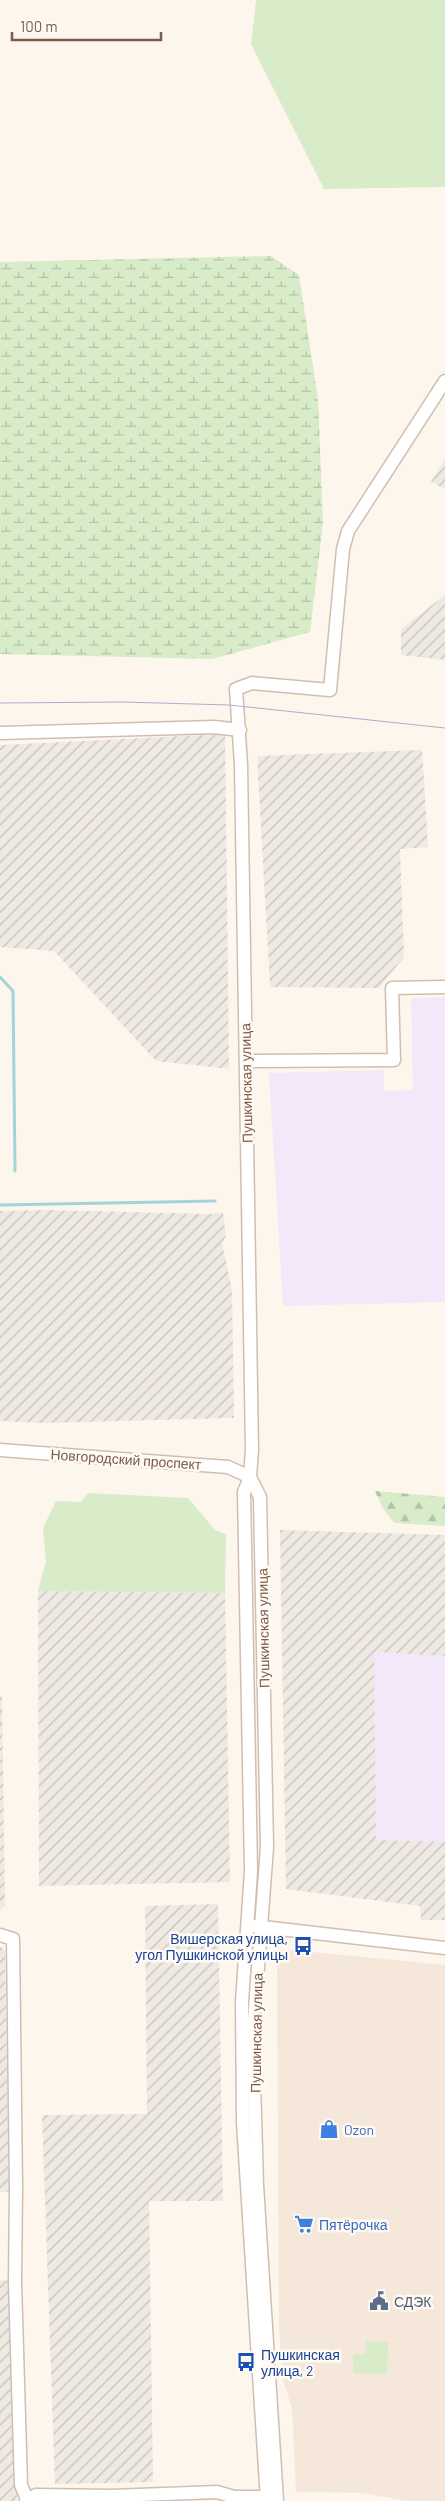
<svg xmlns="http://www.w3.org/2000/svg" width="445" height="2501" viewBox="0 0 445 2501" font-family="Barlow,sans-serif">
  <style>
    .residential { fill: #f5e8da }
    .industrial { fill: url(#industrial-furrows) }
    .education { fill: #f3e8fa }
    .green { fill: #d8ecc9 }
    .forest { fill: url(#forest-firs) }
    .wetland { fill: url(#wetland-marsh) }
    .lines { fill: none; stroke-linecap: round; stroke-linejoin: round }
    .stream { stroke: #a5d3da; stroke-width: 3 }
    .minor-casing { stroke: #d1beb0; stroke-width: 15 }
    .minor { stroke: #fff; stroke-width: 12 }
    .tram { stroke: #b9a8c9; stroke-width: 1 }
    .labels { text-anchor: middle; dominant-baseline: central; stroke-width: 5; stroke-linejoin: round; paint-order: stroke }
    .street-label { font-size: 14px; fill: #7a5c4d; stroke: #fffaf3 }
    .transit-label { font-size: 14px; fill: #164399; stroke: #fffaf3; text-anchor: end }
    .shop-label { font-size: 14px; fill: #366cbe; stroke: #fffaf3; text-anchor: start }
    .service-label { font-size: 14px; fill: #4e5e75; stroke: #fffaf3; text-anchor: start }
  </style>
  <defs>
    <pattern id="industrial-furrows" width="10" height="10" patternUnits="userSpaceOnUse" patternTransform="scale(1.25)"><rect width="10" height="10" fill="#efe9e4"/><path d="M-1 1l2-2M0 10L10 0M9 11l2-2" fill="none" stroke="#c7c0bb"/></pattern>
    <pattern id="forest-firs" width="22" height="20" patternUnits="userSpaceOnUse" patternTransform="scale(1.25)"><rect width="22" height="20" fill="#d8ecc9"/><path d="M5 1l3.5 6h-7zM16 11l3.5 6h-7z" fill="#b4c2a5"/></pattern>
    <pattern id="wetland-marsh" width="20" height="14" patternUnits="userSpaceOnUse" patternTransform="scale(1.25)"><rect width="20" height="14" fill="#d8ecc9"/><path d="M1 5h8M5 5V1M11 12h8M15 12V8" fill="none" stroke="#b4c2a5"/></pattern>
  </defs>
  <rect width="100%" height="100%" fill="#fdf6ec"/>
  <!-- residential -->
  <path class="residential" d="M292 1950 445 1965V2501H407L362 2493 296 2492 292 2408 282 2377 279 2328 277 1963Z"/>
  <!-- industrial -->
  <g class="industrial">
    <path d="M445 458V489L431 482Z"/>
    <path d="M445 595V660L401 655V629Z"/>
    <path d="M225 734 229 1069 156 1061 54 951 0 947V745Z"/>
    <path d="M422 750 428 847 400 849 404 957 379 988 270 987 257 756Z"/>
    <path d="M46 1210 210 1214 223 1212 226 1236 222 1243 232 1290 234 1418 45 1423 0 1421V1211Z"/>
    <path d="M280 1530 445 1535V1920H421L420 1906 286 1889Z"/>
    <path d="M38 1591 225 1593 230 1882 39 1886Z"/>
    <path d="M0 1696H2L5 1906 0 1910Z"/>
    <path d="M218 1904 223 2201H149L153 2482 55 2484 42 2115 147 2114 145 1906Z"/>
    <path d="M0 1946 5 1951 9 2192H0Z"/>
    <path d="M0 2280 12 2281 17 2501H0Z"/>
  </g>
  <!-- education -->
  <g class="education">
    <path d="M445 997V1302L283 1306 269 1073 384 1070V1091L413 1090 411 998Z"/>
    <path d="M374 1652 445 1656V1842L376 1840Z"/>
  </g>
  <!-- green -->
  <g class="green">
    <path d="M256 0H445V187L324 189 251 44Z"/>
    <path d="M88 1493 188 1498 215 1530 226 1534 225 1593 38 1591 46 1561 43 1528 56 1501 81 1502Z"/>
    <path d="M366 2341 388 2342 387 2374 353 2373V2354H365Z"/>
  </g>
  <!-- forest -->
  <path class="forest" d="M375 1491 445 1497V1526L394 1523 382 1507Z"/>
  <!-- wetland -->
  <path class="wetland" d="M271 256 299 275 318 399 323 523 310 632 212 659 0 654V262Z"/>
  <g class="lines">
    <!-- stream -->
    <g class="stream">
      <path d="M0 977 13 991 15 1171"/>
      <path d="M0 1205 215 1201"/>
    </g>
    <!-- minor casing -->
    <g class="minor-casing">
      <g id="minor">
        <path d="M0 733 214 727 240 730"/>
        <path d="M246 1061 394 1060 392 988 445 987"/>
        <path d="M0 1450 228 1467 250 1477"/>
        <path d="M250 1477 260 1497 267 1847 254 2021V2082L257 2185 277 2501"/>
        <path d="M254 1926 445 1948"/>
        <path d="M0 1935 13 1939 16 2188 15 2282 21 2485 27 2499"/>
        <path d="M26 2501 36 2495 112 2496 217 2492 234 2497H267"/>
        <path d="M267 2501 243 2122 242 2002 251 1871 244 1492 250 1477 252 1450 241 765 236 689 252 683 330 690 343 549 348 531 445 381"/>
      </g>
    </g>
    <!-- minor -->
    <use href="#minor" class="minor"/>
    <!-- tram -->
    <path class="tram" d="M0 703 123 702 229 705 445 728"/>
  </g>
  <!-- icons -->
  <defs>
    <g id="bus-bare" transform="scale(1.5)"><path d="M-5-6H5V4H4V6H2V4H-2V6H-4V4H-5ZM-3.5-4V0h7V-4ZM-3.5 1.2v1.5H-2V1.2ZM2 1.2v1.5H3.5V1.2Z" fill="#1a4fb4" stroke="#fffaf3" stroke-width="2.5" paint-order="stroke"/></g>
    <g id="shop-bare" transform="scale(1.5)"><path d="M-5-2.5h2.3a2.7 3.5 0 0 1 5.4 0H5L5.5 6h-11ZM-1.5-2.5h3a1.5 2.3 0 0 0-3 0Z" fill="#3f7fe0" stroke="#fffaf3" stroke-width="2.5" paint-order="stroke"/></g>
    <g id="supermarket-bare" transform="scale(1.5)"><path d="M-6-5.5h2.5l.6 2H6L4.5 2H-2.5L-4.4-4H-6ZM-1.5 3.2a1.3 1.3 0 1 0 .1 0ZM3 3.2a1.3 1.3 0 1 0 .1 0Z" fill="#3f7fe0" stroke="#fffaf3" stroke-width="2.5" paint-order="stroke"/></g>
    <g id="civic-bare" transform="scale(1.5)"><path d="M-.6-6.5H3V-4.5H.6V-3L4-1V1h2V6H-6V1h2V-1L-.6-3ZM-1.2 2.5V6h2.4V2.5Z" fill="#5c6f8a" stroke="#fffaf3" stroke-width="2.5" paint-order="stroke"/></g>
  </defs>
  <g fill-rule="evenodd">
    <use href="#bus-bare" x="303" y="1946"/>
    <use href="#shop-bare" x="329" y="2129"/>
    <use href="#supermarket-bare" x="304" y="2224"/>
    <use href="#civic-bare" x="379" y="2301"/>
    <use href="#bus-bare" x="246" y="2362"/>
  </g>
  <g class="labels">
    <!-- street labels -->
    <g class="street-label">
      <text transform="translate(246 1083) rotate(-91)">Пушкинская улица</text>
      <text transform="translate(126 1459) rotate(4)">Новгородский проспект</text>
      <text transform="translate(263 1628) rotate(-91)">Пушкинская улица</text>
      <text transform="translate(256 2033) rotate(-89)">Пушкинская улица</text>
    </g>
    <!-- transit labels -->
    <g class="transit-label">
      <text x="288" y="1938">Вишерская улица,<tspan x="288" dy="16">угол Пушкинской улицы</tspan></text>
      <text x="261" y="2354" text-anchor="start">Пушкинская<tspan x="261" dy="16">улица, 2</tspan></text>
    </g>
    <!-- shop labels -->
    <g class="shop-label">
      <text x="344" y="2129">Ozon</text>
      <text x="319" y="2224">Пятёрочка</text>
    </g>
    <!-- service labels -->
    <g class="service-label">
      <text x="394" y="2301">СДЭК</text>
    </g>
  </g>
  <!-- scale -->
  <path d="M12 32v8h149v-8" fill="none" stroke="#7a5c4d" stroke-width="2.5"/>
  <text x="20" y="32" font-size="15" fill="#7a5c4d" stroke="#fffaf3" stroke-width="4" paint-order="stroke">100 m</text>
</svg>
